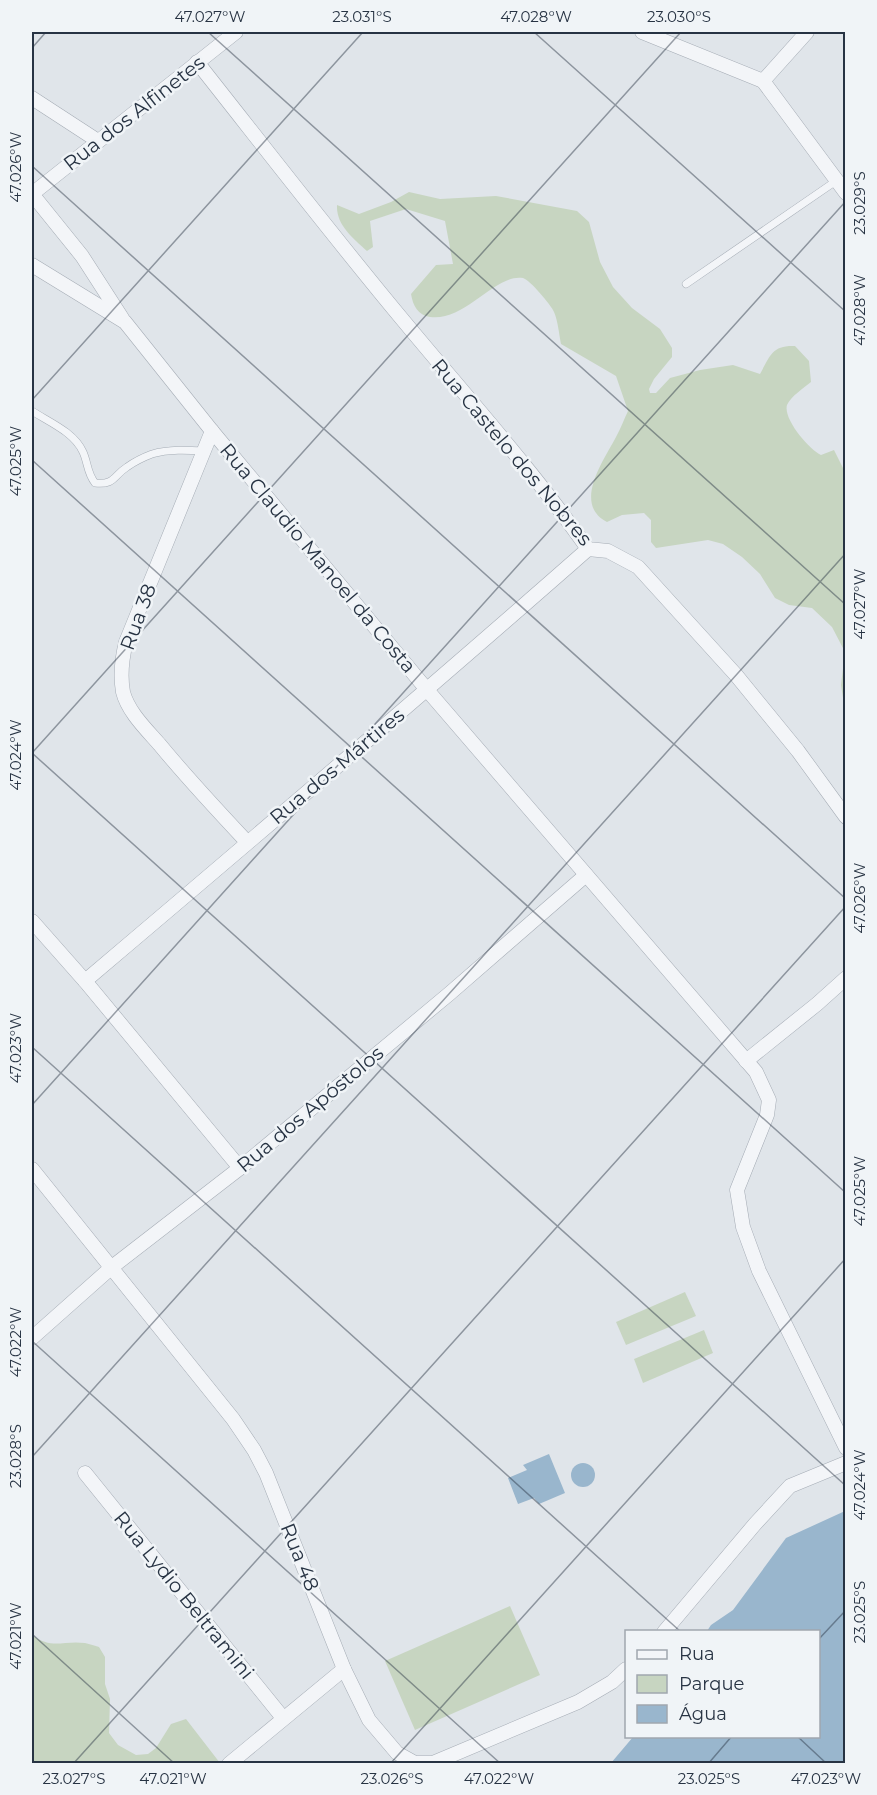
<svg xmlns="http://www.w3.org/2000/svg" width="877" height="1795" viewBox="0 0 877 1795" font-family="Montserrat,sans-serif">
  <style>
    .green { fill: #c7d5c1 }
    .water { fill: #99b6cd }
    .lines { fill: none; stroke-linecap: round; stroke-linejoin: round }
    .lane-casing { stroke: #a5acb5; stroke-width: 8 }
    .street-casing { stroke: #a5acb5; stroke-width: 15 }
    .lane { stroke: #f3f5f8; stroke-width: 7 }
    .street { stroke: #f3f5f8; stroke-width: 14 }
    .ticks { fill: none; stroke: #273343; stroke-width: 1.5; stroke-opacity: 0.45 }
    .labels { text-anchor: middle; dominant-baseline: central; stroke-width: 5; stroke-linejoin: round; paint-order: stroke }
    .street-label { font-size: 20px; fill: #273343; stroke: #f0f4f7 }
    .neatline { fill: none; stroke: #273343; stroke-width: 2 }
    .ticks-label { font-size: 15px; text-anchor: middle; fill: #273343 }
  </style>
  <rect width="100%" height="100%" fill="#e0e5ea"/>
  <!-- green -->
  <g class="green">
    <path d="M409 192 440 199 496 196 577 211 589 222 600 262 613 287 632 308 660 329 672 348V357L654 379 649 389 650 393H656L670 378 700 370 733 365 760 374C770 356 772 345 795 346L809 361 811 382C804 388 791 396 787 405 783 419 809 449 821 455L834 450 845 472V700L843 698 841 685 845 652 832 627 812 608 789 605 775 598 760 574 742 557 723 544 708 540 656 548 651 542V520L644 513 622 515 607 522C572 504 604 460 616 437 621 428 624 419 628 411L616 376 561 344C559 334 558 321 554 312 551 305 530 280 523 278 496 273 465 322 430 317 418 315 413 306 411 294L436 265 453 264 445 221 406 209 370 221 373 247 367 251C353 238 336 225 337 205L359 214 391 202Z"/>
    <path d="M685 1292 696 1316 626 1345 616 1322Z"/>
    <path d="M704 1330 713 1353 643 1383 634 1359Z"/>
    <path d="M510 1606 540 1675 415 1730 385 1661Z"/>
    <path d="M32 1635C52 1650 63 1640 85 1643 90 1644 95 1646 99 1647L105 1657V1684L110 1699 109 1733 118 1745 136 1755 148 1754 156 1748 171 1724 186 1719 220 1763H32Z"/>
  </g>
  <!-- water -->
  <g class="water">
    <path d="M549 1454 565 1493 539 1504 534 1498 518 1504 508 1478 527 1470 523 1465Z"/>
    <circle cx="583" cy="1475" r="12"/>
    <path d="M845 1511V1763H611L633 1737 818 1736V1632L707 1631 711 1625 733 1610 786 1538Z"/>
  </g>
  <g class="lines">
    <!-- lane casing -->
    <g class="lane-casing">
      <g id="lane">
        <path d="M686 284 836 181"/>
        <path d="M32 411C49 422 74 432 83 452 88 463 87 473 95 483 115 485 113 476 127 467 134 462 144 457 152 454 169 449 187 450 204 451"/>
      </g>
    </g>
    <!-- street casing -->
    <g class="street-casing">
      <g id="street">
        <path d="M642 32 763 81 846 193"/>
        <path d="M197 62C265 148 332 235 402 319 465 395 531 468 588 549L608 551 638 567 736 675 798 751 846 817"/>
        <path d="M763 81 807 32"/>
        <path d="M32 98 98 141"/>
        <path d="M32 194 236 32"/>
        <path d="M32 194 82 256 122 318"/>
        <path d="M32 265 125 322 212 431 428 691 756 1072 769 1100 767 1115 737 1190 743 1227 759 1271 846 1448"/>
        <path d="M212 431 126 642C122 658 120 675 123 692 128 712 147 730 160 745 188 779 217 810 247 842"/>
        <path d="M32 921 85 981 240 1168"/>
        <path d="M85 981C254 838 422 695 588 549"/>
        <path d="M746 1061 817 1004 846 978"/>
        <path d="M32 1169 233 1419 254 1450 266 1473 344 1669 369 1720 397 1753 415 1763H433L578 1702 612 1682 626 1669"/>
        <path d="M32 1338 112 1267 240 1168 449 994 586 875"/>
        <path d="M85 1473 283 1718"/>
        <path d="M664 1632 755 1524 790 1486 846 1463"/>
        <path d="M229 1764 344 1669"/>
      </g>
    </g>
    <!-- lane -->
    <use href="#lane" class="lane"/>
    <!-- street -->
    <use href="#street" class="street"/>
  </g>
  <!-- ticks -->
  <path class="ticks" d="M208 32 846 605M534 32 846 312M32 48 46 32M32 166 846 899M32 400 363 32M32 460 846 1193M32 753 846 1486M32 753 681 32M32 1047 681 1632M32 1105 846 201M32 1341 501 1764M32 1457 846 553M32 1634 175 1764M818 1640 846 1610M797 1736 827 1764M73 1764 846 906M390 1764 846 1258M708 1764 732 1736"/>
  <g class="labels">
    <!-- street labels -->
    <g class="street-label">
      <text transform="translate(134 113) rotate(-38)">Rua dos Alfinetes</text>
      <text transform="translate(512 452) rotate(50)">Rua Castelo dos Nobres</text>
      <text transform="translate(318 558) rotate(50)">Rua Claudio Manoel da Costa</text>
      <text transform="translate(138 617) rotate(-70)">Rua 38</text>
      <text transform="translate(337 766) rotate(-40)">Rua dos Mártires</text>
      <text transform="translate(310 1109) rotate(-40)">Rua dos Apóstolos</text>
      <text transform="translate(300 1557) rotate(68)">Rua 48</text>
      <text transform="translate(184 1595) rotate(51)">Rua Lydio Beltramini</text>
    </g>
  </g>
  <!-- border -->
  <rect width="877" height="1795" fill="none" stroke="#f0f4f7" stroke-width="66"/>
  <!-- legend -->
  <rect x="625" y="1630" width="195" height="108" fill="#f0f4f7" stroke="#a0a7af" stroke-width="1.5"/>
  <rect x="637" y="1650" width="30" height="9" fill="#f3f5f8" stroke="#a0a7af" stroke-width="1.5"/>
  <text x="679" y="1660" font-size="18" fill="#273343">Rua</text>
  <rect x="637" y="1675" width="30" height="18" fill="#c7d5c1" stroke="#a0a7af" stroke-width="1.5"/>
  <text x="679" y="1690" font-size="18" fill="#273343">Parque</text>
  <rect x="637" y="1705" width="30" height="18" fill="#99b6cd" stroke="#a0a7af" stroke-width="1.5"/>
  <text x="679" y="1720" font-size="18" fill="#273343">Água</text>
  <rect x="33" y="33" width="811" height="1729" class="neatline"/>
  <g class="ticks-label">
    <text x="210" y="22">47.027°W</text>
    <text x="362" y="22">23.031°S</text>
    <text x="536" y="22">47.028°W</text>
    <text x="679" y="22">23.030°S</text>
    <text transform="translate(16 167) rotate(-90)" y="5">47.026°W</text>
    <text transform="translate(860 203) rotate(-90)" y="5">23.029°S</text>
    <text transform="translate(860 310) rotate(-90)" y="5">47.028°W</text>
    <text transform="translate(16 461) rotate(-90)" y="5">47.025°W</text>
    <text transform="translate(860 604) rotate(-90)" y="5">47.027°W</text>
    <text transform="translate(16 755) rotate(-90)" y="5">47.024°W</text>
    <text transform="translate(860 898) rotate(-90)" y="5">47.026°W</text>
    <text transform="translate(16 1048) rotate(-90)" y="5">47.023°W</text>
    <text transform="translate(860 1191) rotate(-90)" y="5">47.025°W</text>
    <text transform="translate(16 1342) rotate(-90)" y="5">47.022°W</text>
    <text transform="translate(16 1456) rotate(-90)" y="5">23.028°S</text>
    <text transform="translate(860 1485) rotate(-90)" y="5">47.024°W</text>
    <text transform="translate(860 1612) rotate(-90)" y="5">23.025°S</text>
    <text transform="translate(16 1636) rotate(-90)" y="5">47.021°W</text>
    <text x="74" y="1784">23.027°S</text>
    <text x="173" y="1784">47.021°W</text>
    <text x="392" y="1784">23.026°S</text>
    <text x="499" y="1784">47.022°W</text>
    <text x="709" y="1784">23.025°S</text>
    <text x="826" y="1784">47.023°W</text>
  </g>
</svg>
